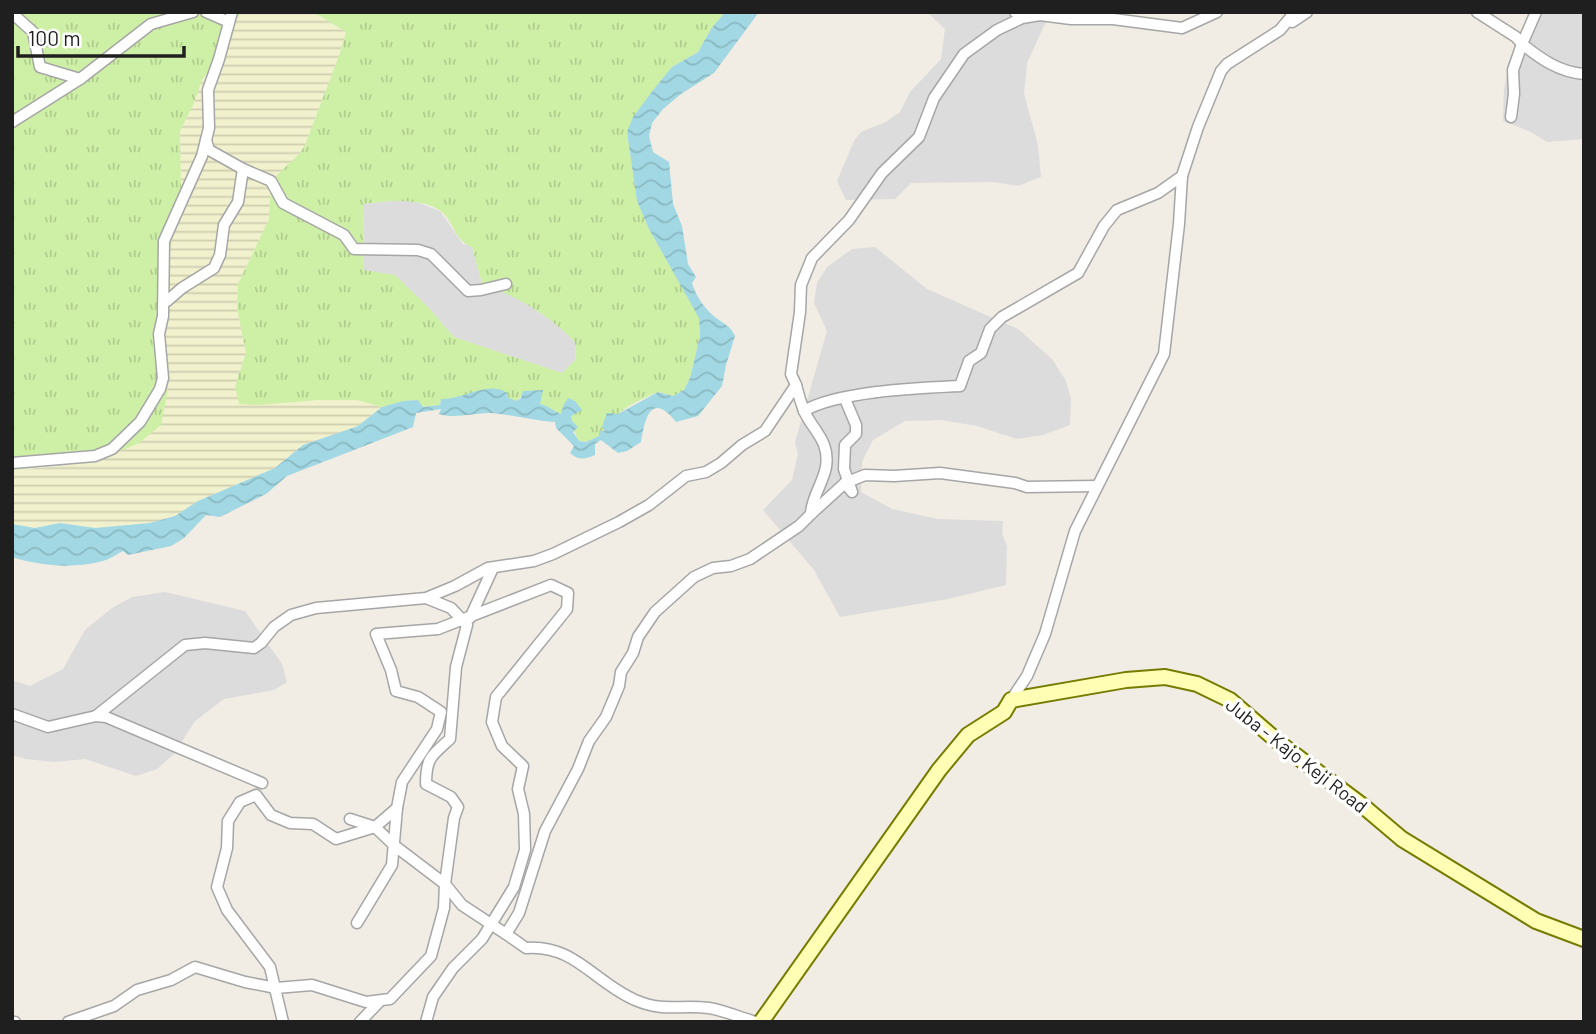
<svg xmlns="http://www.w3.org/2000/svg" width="1596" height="1034" viewBox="0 0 1596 1034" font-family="Barlow,sans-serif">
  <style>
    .residential { fill: #dddcdc }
    .farmland { fill: url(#farmland-rules) }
    .grass { fill: url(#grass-tufts); fill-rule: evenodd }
    .water { fill: url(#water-waves) }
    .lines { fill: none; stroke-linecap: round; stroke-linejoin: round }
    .minor-casing { stroke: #a6a6a6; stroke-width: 13 }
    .secondary-casing { stroke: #767c00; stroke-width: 18 }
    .minor { stroke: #fff; stroke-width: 10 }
    .secondary { stroke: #fffeb4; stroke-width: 14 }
    .labels { text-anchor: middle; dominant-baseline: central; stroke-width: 7; stroke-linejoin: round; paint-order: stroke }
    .street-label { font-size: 19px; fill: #1f1f1f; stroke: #fff }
  </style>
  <defs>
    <pattern id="farmland-rules" width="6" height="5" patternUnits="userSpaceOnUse" patternTransform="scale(1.75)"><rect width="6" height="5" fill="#f1f1ce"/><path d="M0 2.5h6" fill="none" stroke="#ceceb0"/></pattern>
    <pattern id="grass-tufts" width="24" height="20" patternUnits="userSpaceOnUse" patternTransform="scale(1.75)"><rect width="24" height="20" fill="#cef0a6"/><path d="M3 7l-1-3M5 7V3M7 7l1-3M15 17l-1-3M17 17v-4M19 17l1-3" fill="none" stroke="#b0cd8e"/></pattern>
    <pattern id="water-waves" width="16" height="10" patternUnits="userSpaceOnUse" patternTransform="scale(1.75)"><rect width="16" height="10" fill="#a1d8e3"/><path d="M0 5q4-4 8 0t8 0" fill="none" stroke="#8ab9c2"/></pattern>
  </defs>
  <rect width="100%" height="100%" fill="#f1ece4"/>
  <!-- residential -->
  <g class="residential">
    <path d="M927 12H1070L1049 15 1027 63 1024 94 1038 145 1041 177 1018 186 993 182 911 183 895 199 846 200 837 181 854 141 861 132 886 122 900 112 910 92 941 59 945 29Z"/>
    <path d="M1531 12H1584V139L1547 142 1531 132 1503 121 1504 89 1509 61Z"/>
    <path d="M390 201H414L440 211 463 244 472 246 482 283 517 297 563 329 575 342 576 359 562 373 454 337 428 307 364 270 363 204Z"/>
    <path d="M875 247 927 289 1018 329 1052 359 1066 381 1071 398 1070 425 1043 435 1017 439 977 426 941 420 905 421 873 440 862 462 861 492 892 509 938 519 1003 521 1002 533 1007 546 1006 585 948 599 840 617 814 570 763 510 792 480 798 454 795 442 827 331 814 303 817 283 827 267 852 249Z"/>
    <path d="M165 592 245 611 282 664 287 682 274 690 224 699 195 721 174 754 157 769 136 776 85 759 54 762 25 759 12 755V680L30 686 63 669 85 630 112 608 132 597Z"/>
  </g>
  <!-- farmland -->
  <path class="farmland" d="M243 12H307L320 16 346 32 340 53 305 145 300 153 271 181 269 219 238 284 237 309 246 353 235 386 318 400H357L382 407 358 426 303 445 275 468 198 501 175 516 150 523 95 528 60 523 35 528 12 524V470L65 466 162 362 167 270 181 187 180 131 193 105 202 80 209 73 231 23Z"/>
  <!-- grass -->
  <g class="grass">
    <path d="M12 12H243L231 23 219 59 202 80 193 105 180 131 181 187 167 270 162 362 168 389 161 425 139 443 98 461 12 470Z"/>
    <path d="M307 12H725L711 29 698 52 672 67 627 132 637 201 649 229 699 317 700 336 690 378 684 390 673 396 658 392C645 398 629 404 618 414 606 425 599 445 579 441 572 429 571 417 563 406L562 415 540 404V399L523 394 516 401 482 390 455 400 441 399 440 405 423 407 413 400 382 407 357 400H318L258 405 239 404 235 386 246 353 237 309 238 284 269 219 271 181 300 153 305 145 340 53 346 32 320 16ZM390 201C406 201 426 201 439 210 454 220 454 241 472 247L482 283C517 297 548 314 575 342L576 359 562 373 454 337 428 307 395 275 364 270 363 204Z"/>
  </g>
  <!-- water -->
  <path class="water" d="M725 12H759L714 73 681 94 663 109 652 123 649 136 653 152 669 162 673 204 682 226 688 264 696 277 692 283C696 297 706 311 719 320 726 325 731 327 735 336L726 365 722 386 698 416 676 422C651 391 645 418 641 442L627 451 618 453 601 440 595 444V455C585 459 579 461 570 453L574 446 556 428 555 422C533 421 511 414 489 413 473 413 455 419 439 414L441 409 416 413 413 427 287 476 266 494 220 517 206 515 184 538 171 546 128 555 123 551C117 554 110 559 103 561 74 569 40 566 12 557V524L35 528 60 523 95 528 150 523 175 516 198 501 275 468 303 445 358 426 382 407 403 401 418 400 423 407 440 405 441 399C463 400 488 380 507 393V397L516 401 521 398 523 391 543 390 540 404C549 406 553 411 561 414L563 406 568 398 575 401 582 410 571 416 572 421 578 427 573 432 579 441 586 442 599 436V431H605L602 427 607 413 618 414 658 392 673 396 684 390 690 378 700 336 699 318 649 229 637 201 627 132 633 117 657 85 672 67 698 52 711 29Z"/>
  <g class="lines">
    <!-- minor casing -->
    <g class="minor-casing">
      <g id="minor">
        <path d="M206 12 229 22"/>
        <path d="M1015 12 1022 18 1040 15 1071 19H1113L1182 28 1217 12"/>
        <path d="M1477 12 1516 37 1522 44 1536 12"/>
        <path d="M12 13 33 32 40 67 80 79"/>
        <path d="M1292 22 1307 12"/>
        <path d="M1511 117 1514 94 1513 70 1522 44C1541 59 1559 72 1584 74"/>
        <path d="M12 122 80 79 151 24 193 12"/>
        <path d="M206 140 209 150 243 169 271 181 283 203 344 235 354 249 418 250 431 254 468 291 481 290 506 284"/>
        <path d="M167 301 182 288 214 268 220 255 224 225 238 202 243 169"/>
        <path d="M804 411C838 391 920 388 960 386L969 361 981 353 990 329 1002 317 1078 273 1104 226 1117 210 1158 193 1182 176"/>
        <path d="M12 463 95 456 112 449 140 422 160 389 163 378 159 334 163 316 164 241 202 156 209 128 208 90 219 59 232 12"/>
        <path d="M845 483 852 492 844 469 845 445 856 434V425L845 399"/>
        <path d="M811 514 845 483 865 475 894 476 940 473 1015 483 1027 487 1096 486"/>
        <path d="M426 598 451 608 467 625 456 667 450 739C431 756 426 758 426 784L451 797 458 807 454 818 445 884 462 905 506 934"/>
        <path d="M470 618 493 568"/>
        <path d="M1011 700 1027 676 1045 634 1075 531 1164 354 1179 224 1182 176 1198 127 1221 71 1227 64 1280 30 1295 12"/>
        <path d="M12 714 48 727 96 716 106 717 262 783"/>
        <path d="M96 716 185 645 205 643 254 648 261 643 274 627 291 615 316 608 426 598 455 586 488 568 534 561 553 554 619 522 649 505 686 476 706 472 721 463 742 445 765 431 796 385 791 374 800 312 801 285 812 258 849 220 882 173 919 137 934 98 964 54 997 30 1022 18"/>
        <path d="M357 923 392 865 397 808"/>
        <path d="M12 1022H15"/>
        <path d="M68 1022 114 1006 137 990 171 980 195 967 245 982 276 988 312 985 366 1002 390 999 431 956 444 908 445 884 395 846 375 827 350 819"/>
        <path d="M283 1022 270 967 227 910 217 887 227 848 228 821 240 802 256 795 271 815 290 823 313 824 336 839 375 827 397 808 402 782 437 729 441 712 418 697 396 691 391 670 376 634 438 629 551 585 568 593 567 609 496 697 492 722 502 746 523 766 518 789 524 814 525 850 514 887 482 939 453 968 433 997 426 1022"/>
        <path d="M360 1022 379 1002"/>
        <path d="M756 1022C741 1018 723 1010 709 1008 679 1004 666 1013 635 1000 594 982 574 944 526 948L506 934 519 913 545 831 578 769 589 741 606 717 619 686 621 672 633 653 638 637 655 612 694 577 713 568 731 566 750 559 799 526 811 514C811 499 823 483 826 467 830 441 814 432 804 411 801 403 798 393 796 385"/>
      </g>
    </g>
    <!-- secondary casing -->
    <g class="secondary-casing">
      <path id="secondary" d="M761 1022 939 770 968 735 1004 712 1011 700 1126 680 1165 677 1197 684 1230 700 1283 746 1363 806 1402 839 1536 921 1584 939"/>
    </g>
    <!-- minor -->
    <use href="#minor" class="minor"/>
    <!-- secondary -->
    <use href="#secondary" class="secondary"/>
  </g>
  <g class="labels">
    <!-- street labels -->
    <g class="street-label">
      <text transform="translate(1297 755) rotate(38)">Juba - Kajo Keji Road</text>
    </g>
  </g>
  <!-- border -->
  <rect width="1596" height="1034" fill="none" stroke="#1f1f1f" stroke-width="28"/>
  <!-- scale -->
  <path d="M18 46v10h166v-10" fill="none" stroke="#1f1f1f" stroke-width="3.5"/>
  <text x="28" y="46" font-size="21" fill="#1f1f1f" stroke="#ffffff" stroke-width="5" paint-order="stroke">100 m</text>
</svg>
